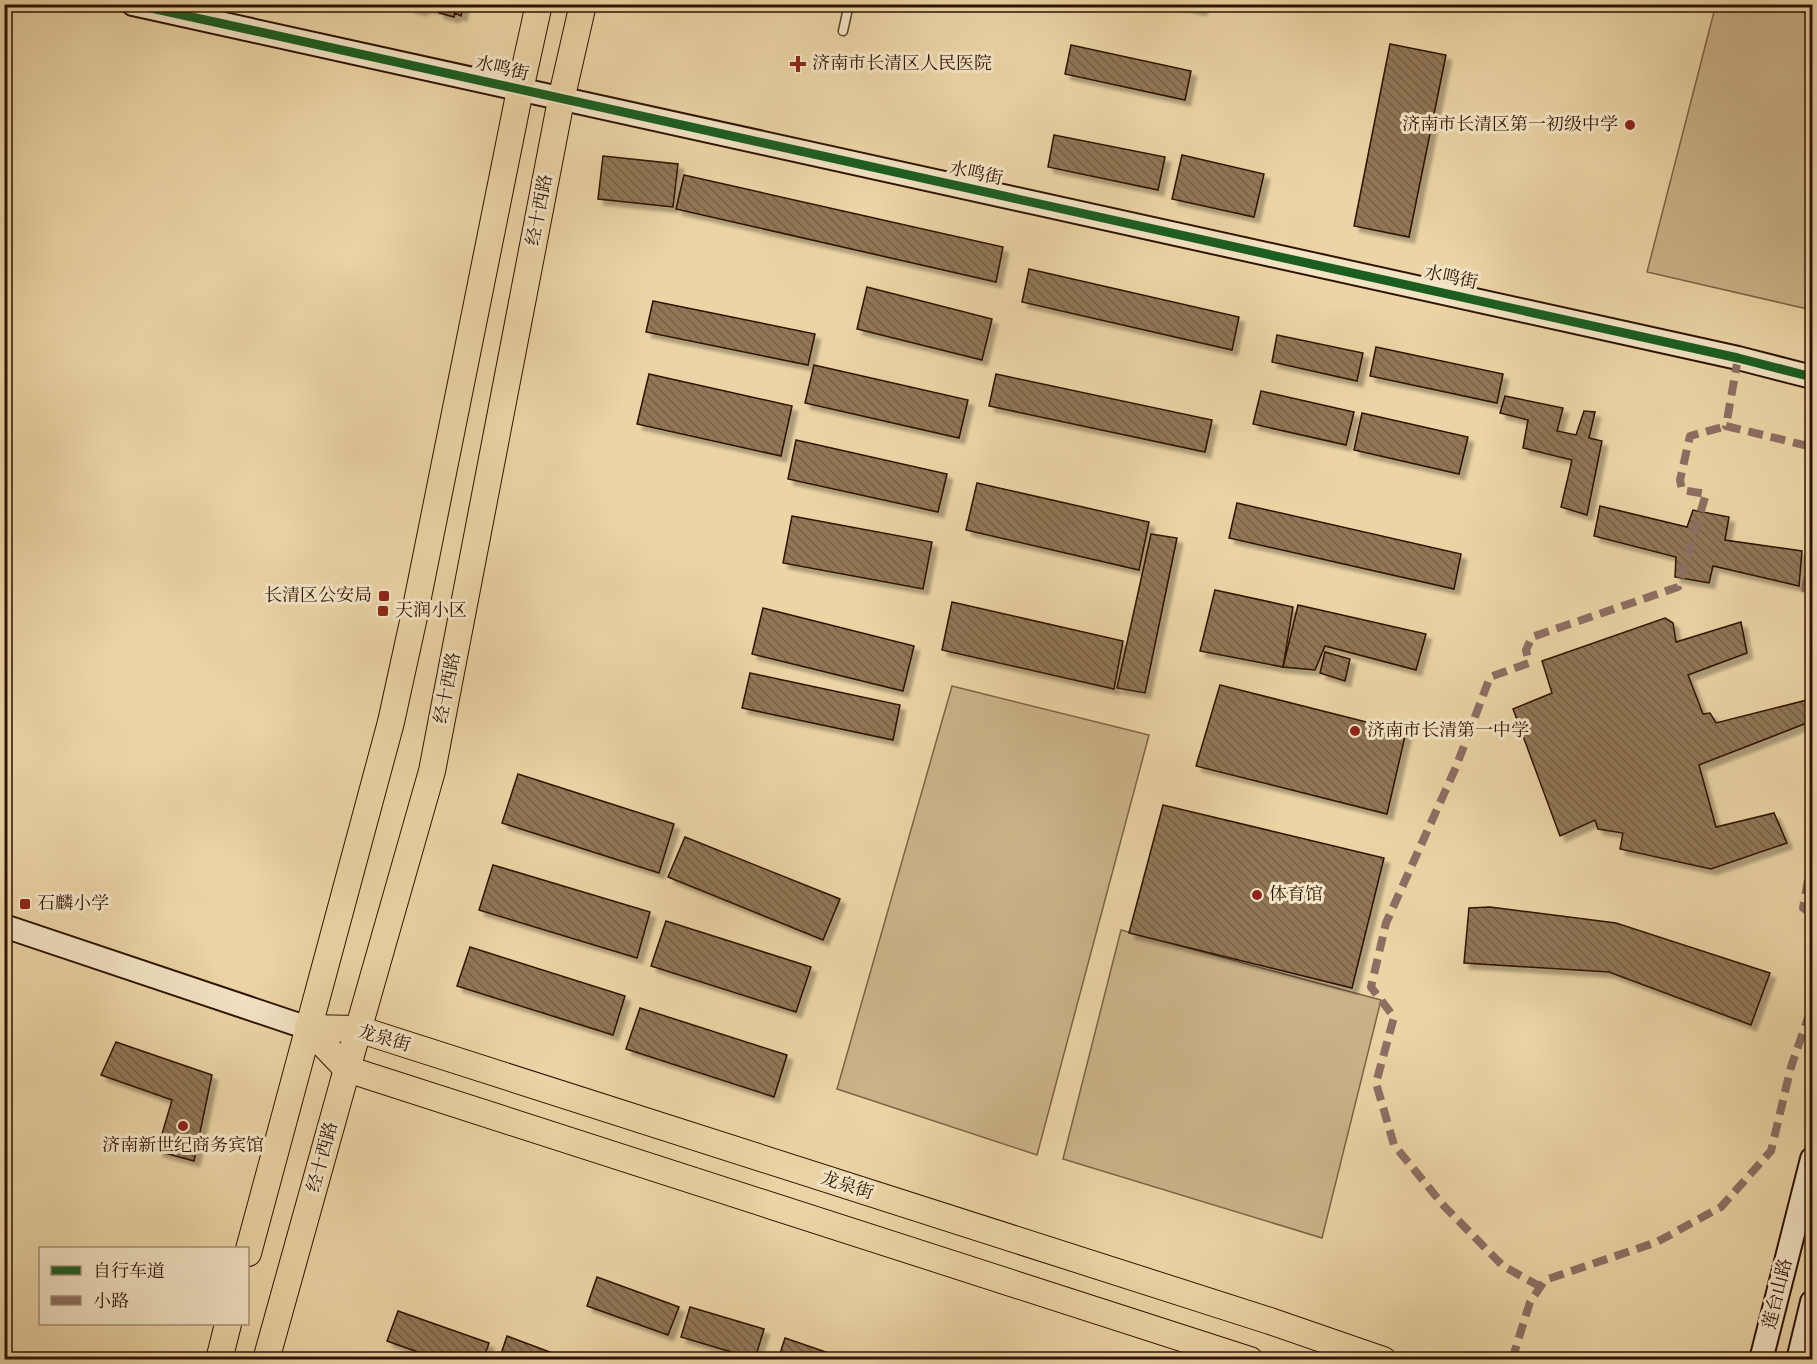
<svg xmlns="http://www.w3.org/2000/svg" width="1817" height="1364" viewBox="0 0 1817 1364" font-family="'IM FELL DW Pica','Noto Serif SC',serif">
  <style>
    .pitch { fill: #cbb389; stroke: #7d6244; stroke-width: 1.5 }
    .building { fill: url(#building-back-hatch); stroke: #2f1200; stroke-width: 1.5; filter: url(#shadow) }
    .lines { fill: none; stroke-linecap: round; stroke-linejoin: round }
    .lane-casing { stroke: #5e4229; stroke-width: 11 }
    .secondary-casing { stroke: #2f1200; stroke-width: 26 }
    .primary-casing { stroke: #2f1200; stroke-width: 28 }
    .lane { stroke: #f2e3c4; stroke-width: 8 }
    .secondary { stroke: #f2e3c4; stroke-width: 22 }
    .primary { stroke: #ebd4a5; stroke-width: 26 }
    .quiet { stroke: #8d6e63; stroke-width: 8; stroke-dasharray: 15 8; stroke-linecap: butt }
    .cycleway-casing { stroke: #f2e3c4; stroke-width: 13 }
    .cycleway { stroke: #1b5e20; stroke-width: 9 }
    .poi-dot { fill: #8f2418; stroke: #f2e3c4; stroke-width: 2 }
    .labels { text-anchor: middle; dominant-baseline: central; stroke-width: 6; stroke-linejoin: round; paint-order: stroke }
    .poi-label { font-size: 18px; fill: #2f1200; stroke: #f2e3c4; text-anchor: start }
    .street-label { font-size: 18px; fill: #2f1200; stroke: #f2e3c4 }
  </style>
  <defs>
    <pattern id="building-back-hatch" width="6" height="6" patternUnits="userSpaceOnUse" patternTransform="scale(1.5)"><rect width="6" height="6" fill="#917756"/><path d="M-1 5l2 2M0 0l6 6M5-1l2 2" fill="none" stroke="#776045"/></pattern>
    <filter id="shadow"><feDropShadow dx="5.5" dy="5.5" stdDeviation="1.5" flood-color="#0004"/></filter>
  </defs>
  <rect width="100%" height="100%" fill="#ebd4a5"/>
  <filter id="stains"><feTurbulence type="fractalNoise" baseFrequency=".00333" numOctaves="4"/><feColorMatrix values="0 0 0 0 .2 0 0 0 0 .09 0 0 0 0 .02 0 0 0 .5 -.17"/></filter>
  <radialGradient id="worn" r=".72"><stop offset=".6" stop-color="#630" stop-opacity="0"/><stop offset="1" stop-color="#630" stop-opacity=".3"/></radialGradient>
  <!-- pitch -->
  <g class="pitch">
    <path d="M1716 4 1812 5V310L1647 272Z"/>
    <path d="M952 686 1149 735 1037 1155 837 1089Z"/>
    <path d="M1121 930 1381 1000 1322 1238 1063 1159Z"/>
  </g>
  <!-- building -->
  <g class="building">
    <path d="M409 4H464L461 16 455 13 454 17 439 13V9L424 7 421 10 409 7Z"/>
    <path d="M1178 4H1202L1201 10Z"/>
    <path d="M1390 44 1446 55 1409 237 1354 226Z"/>
    <path d="M1071 45 1191 71 1185 100 1065 74Z"/>
    <path d="M1054 135 1165 157 1158 190 1048 167Z"/>
    <path d="M1182 155 1264 174 1254 217 1172 199Z"/>
    <path d="M603 156 678 164 673 207 598 199Z"/>
    <path d="M684 175 1003 247 996 282 676 209Z"/>
    <path d="M1029 269 1239 317 1232 350 1022 302Z"/>
    <path d="M867 287 992 319 982 360 857 329Z"/>
    <path d="M653 301 815 334 808 365 646 332Z"/>
    <path d="M1277 335 1363 353 1357 381 1272 362Z"/>
    <path d="M1376 347 1503 374 1497 403 1370 376Z"/>
    <path d="M814 365 968 400 959 438 805 403Z"/>
    <path d="M649 374 792 406 781 456 637 424Z"/>
    <path d="M996 374 1212 420 1205 452 989 406Z"/>
    <path d="M1261 391 1354 412 1346 445 1253 424Z"/>
    <path d="M1505 396 1563 408 1557 431 1576 435 1584 411 1595 412 1589 438 1602 441 1587 515 1561 507 1572 460 1523 448 1528 420 1500 413Z"/>
    <path d="M1362 413 1468 437 1459 474 1354 450Z"/>
    <path d="M796 440 947 474 938 512 788 479Z"/>
    <path d="M977 483 1149 522 1139 570 966 530Z"/>
    <path d="M1237 503 1461 554 1454 589 1229 538Z"/>
    <path d="M1600 506 1687 527 1693 510 1729 517 1725 540 1802 551 1799 586 1713 566 1709 583 1675 577 1676 557 1594 536Z"/>
    <path d="M792 516 932 542 923 589 783 563Z"/>
    <path d="M1151 534 1177 538 1145 693 1117 688Z"/>
    <path d="M1215 590 1293 607 1283 667 1200 651Z"/>
    <path d="M952 602 1123 641 1114 689 942 650Z"/>
    <path d="M1298 605 1426 634 1416 670 1325 646 1315 670 1283 667Z"/>
    <path d="M763 608 914 646 903 691 752 654Z"/>
    <path d="M1665 618 1673 623 1676 642 1741 622 1747 653 1688 675 1703 714 1710 713 1716 723 1811 699 1812 721 1699 765 1716 827 1774 813 1787 843 1711 869 1620 849 1623 833 1598 829 1595 820 1560 836 1513 709 1552 693 1542 661Z"/>
    <path d="M1325 652 1350 659 1345 681 1320 673Z"/>
    <path d="M750 673 900 705 893 740 742 708Z"/>
    <path d="M1220 685 1406 732 1387 814 1196 766Z"/>
    <path d="M518 774 674 824 659 873 502 823Z"/>
    <path d="M1163 805 1384 858 1352 988 1129 933Z"/>
    <path d="M685 837 840 899 823 940 668 877Z"/>
    <path d="M493 865 650 912 637 958 479 910Z"/>
    <path d="M1490 907 1616 923 1770 973 1751 1025 1609 972 1464 963 1469 908Z"/>
    <path d="M666 921 811 967 796 1012 651 966Z"/>
    <path d="M470 947 625 996 613 1035 457 986Z"/>
    <path d="M640 1008 787 1055 774 1097 626 1049Z"/>
    <path d="M116 1042 212 1075 194 1161 157 1151 172 1100 101 1075Z"/>
    <path d="M597 1277 679 1307 668 1335 587 1306Z"/>
    <path d="M690 1307 764 1329 755 1359 681 1337Z"/>
    <path d="M398 1311 489 1343 483 1360H440L387 1341Z"/>
    <path d="M507 1336 555 1354 553 1360H499Z"/>
    <path d="M785 1338 849 1360H778Z"/>
  </g>
  <g class="lines">
    <!-- lane casing -->
    <g class="lane-casing">
      <path id="lane" d="M843 31 849 4"/>
    </g>
    <!-- secondary casing -->
    <g class="secondary-casing">
      <g id="secondary">
        <path d="M133 4 1738 358 1812 377"/>
        <path d="M4 926 308 1028"/>
        <path d="M1761 1360 1812 1159"/>
        <path d="M1798 1360 1812 1302"/>
      </g>
    </g>
    <!-- primary casing -->
    <g class="primary-casing">
      <g id="primary">
        <path d="M308 1028 358 1029 1270 1321 1383 1360"/>
        <path d="M308 1028 347 1069 1250 1360"/>
        <path d="M248 1253 391 722 414 617 520 90 539 4"/>
        <path d="M219 1360 228 1324"/>
        <path d="M266 1360 347 1069 432 771 561 100 583 4"/>
      </g>
    </g>
    <!-- lane -->
    <use href="#lane" class="lane"/>
    <!-- secondary -->
    <use href="#secondary" class="secondary"/>
    <!-- primary -->
    <use href="#primary" class="primary"/>
    <!-- quiet -->
    <g class="quiet">
      <path d="M1738 358 1726 426 1812 447"/>
      <path d="M1812 554 1805 589 1812 608"/>
      <path d="M1812 857 1803 908 1812 914"/>
      <path d="M1541 1287 1503 1266 1444 1206 1394 1145 1376 1083 1394 1017 1371 987 1386 923 1456 767 1490 677 1529 663 1526 650 1532 637 1678 587 1706 494 1682 490 1680 480 1690 436 1726 426"/>
      <path d="M1512 1360 1530 1302 1545 1280 1657 1242 1721 1207 1771 1151 1791 1067 1812 1006"/>
    </g>
    <!-- cycleway casing -->
    <g class="cycleway-casing">
      <path id="cycleway" d="M133 4 1738 358 1812 377"/>
    </g>
    <!-- cycleway -->
    <use href="#cycleway" class="cycleway"/>
  </g>
  <!-- markers -->
  <g class="poi-dot">
    <path d="M795 55h6v6h6v6h-6v6h-6v-6h-6v-6h6z"/>
    <circle cx="1630" cy="125" r="6"/>
    <rect x="378" y="590" width="12" height="12" rx="3"/>
    <rect x="377" y="605" width="12" height="12" rx="3"/>
    <circle cx="1355" cy="731" r="6"/>
    <circle cx="1257" cy="895" r="6"/>
    <rect x="19" y="898" width="12" height="12" rx="3"/>
    <circle cx="183" cy="1126" r="6"/>
  </g>
  <g class="labels">
    <!-- poi labels -->
    <g class="poi-label">
      <text x="812" y="64">济南市长清区人民医院</text>
      <text x="1618" y="125" text-anchor="end">济南市长清区第一初级中学</text>
      <text x="372" y="596" text-anchor="end">长清区公安局</text>
      <text x="395" y="611">天润小区</text>
      <text x="1367" y="731">济南市长清第一中学</text>
      <text x="1269" y="895">体育馆</text>
      <text x="37" y="904">石麟小学</text>
      <text x="183" y="1146" text-anchor="middle">济南新世纪商务宾馆</text>
    </g>
    <!-- street labels -->
    <g class="street-label">
      <text transform="translate(502 69) rotate(13)">水鸣街</text>
      <text transform="translate(976 174) rotate(12)">水鸣街</text>
      <text transform="translate(540 210) rotate(-79)">经十西路</text>
      <text transform="translate(1451 278) rotate(12)">水鸣街</text>
      <text transform="translate(448 688) rotate(-79)">经十西路</text>
      <text transform="translate(384 1039) rotate(16)">龙泉街</text>
      <text transform="translate(323 1157) rotate(-75)">经十西路</text>
      <text transform="translate(847 1186) rotate(18)">龙泉街</text>
      <text transform="translate(1778 1294) rotate(-76)">莲台山路</text>
    </g>
  </g>
  <!-- margin -->
  <rect width="1817" height="1364" fill="none" stroke="#ebd4a5" stroke-width="24"/>
  <rect x="6" y="6" width="1805" height="1352" fill="none" stroke="#2f1200" stroke-width="3"/>
  <rect x="12" y="12" width="1793" height="1340" fill="none" stroke="#2f1200" stroke-width="1.5"/>
  <!-- legend -->
  <rect x="39" y="1247" width="210" height="78" fill="#f2e3c4" stroke="#a48f76" stroke-width="1.5"/>
  <rect x="51" y="1266" width="30" height="9" fill="#1b5e20" stroke="#a48f76" stroke-width="1.5"/>
  <text x="93" y="1277" font-size="18" fill="#2f1200">自行车道</text>
  <rect x="51" y="1296" width="30" height="9" fill="#8d6e63" stroke="#a48f76" stroke-width="1.5"/>
  <text x="93" y="1307" font-size="18" fill="#2f1200">小路</text>
  <rect width="100%" height="100%" filter="url(#stains)"/>
  <rect width="100%" height="100%" fill="url(#worn)"/>
</svg>
